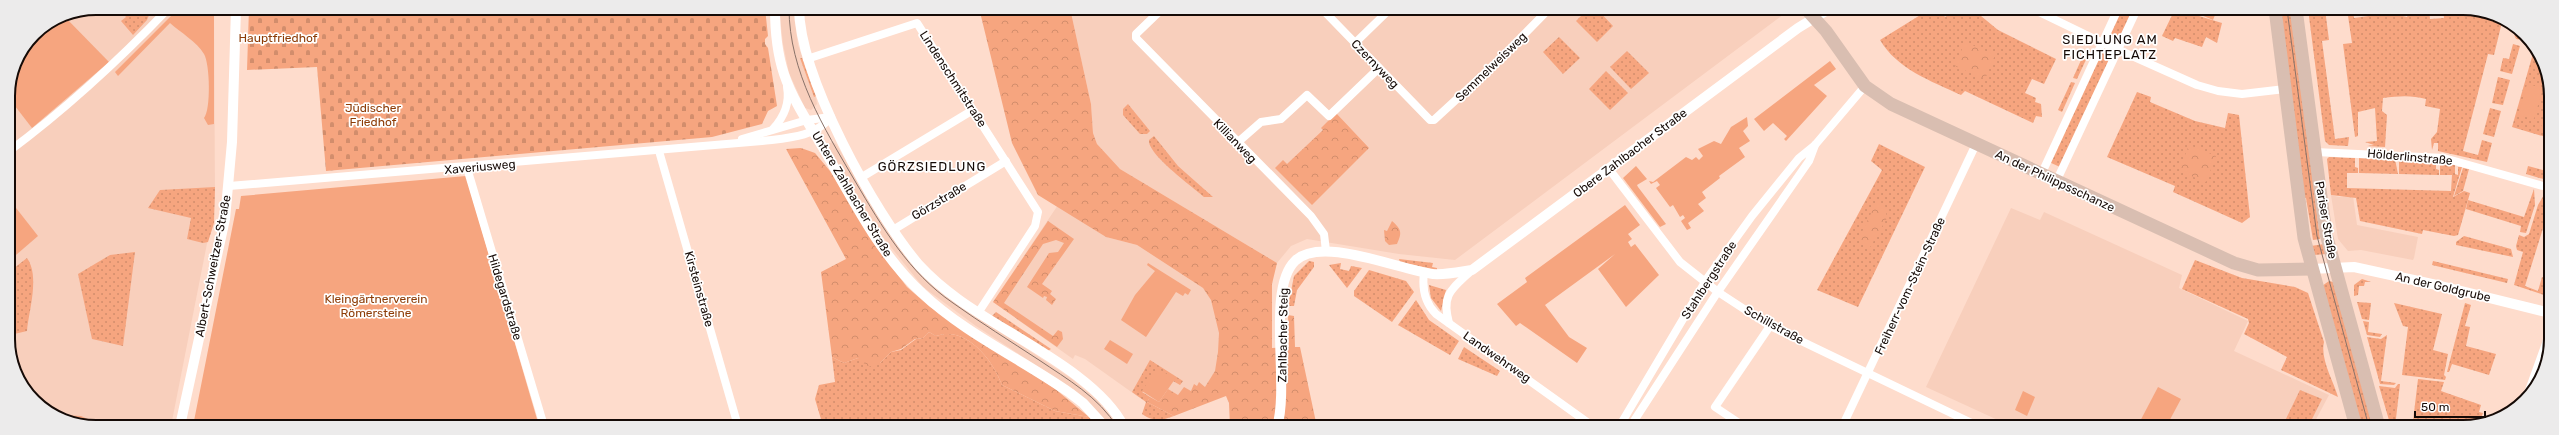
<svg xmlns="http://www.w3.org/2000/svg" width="2559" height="435" viewBox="0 0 2559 435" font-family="Rubik,sans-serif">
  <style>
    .built { fill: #f8cfbc }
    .grass { fill: url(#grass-dots) }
    .forest { fill: url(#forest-crowns) }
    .cemetery { fill: url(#cemetery-stones) }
    .garden { fill: #f6a57f }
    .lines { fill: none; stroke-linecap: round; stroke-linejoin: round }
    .minor { stroke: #fff; stroke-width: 8 }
    .tertiary { stroke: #fff; stroke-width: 10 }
    .primary { stroke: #d9beb1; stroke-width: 13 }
    .tram { stroke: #897269; stroke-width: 1 }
    .labels { text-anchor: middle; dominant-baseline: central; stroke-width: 3.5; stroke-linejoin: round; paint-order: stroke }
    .park-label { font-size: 12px; fill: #8d3c07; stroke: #fff }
    .street-label { font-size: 12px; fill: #150a06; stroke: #fff }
    .neighbourhood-label { font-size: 13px; letter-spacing: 1px; fill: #150a06; stroke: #fff }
    .rim { fill: none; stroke: #150a06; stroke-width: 2 }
  </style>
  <defs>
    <pattern id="grass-dots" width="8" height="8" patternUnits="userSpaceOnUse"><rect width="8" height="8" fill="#f6a57f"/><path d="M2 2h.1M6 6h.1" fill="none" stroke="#d28d6c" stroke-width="1.8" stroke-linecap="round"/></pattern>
    <pattern id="forest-crowns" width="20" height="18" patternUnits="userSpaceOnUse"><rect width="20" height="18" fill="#f6a57f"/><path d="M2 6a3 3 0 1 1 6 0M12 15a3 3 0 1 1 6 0" fill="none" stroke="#d28d6c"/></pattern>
    <pattern id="cemetery-stones" width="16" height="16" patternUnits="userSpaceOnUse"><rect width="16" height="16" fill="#f6a57f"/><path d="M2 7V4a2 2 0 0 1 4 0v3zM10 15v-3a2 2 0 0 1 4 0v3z" fill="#d28d6c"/></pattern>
  </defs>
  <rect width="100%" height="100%" fill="#fedccc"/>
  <!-- built -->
  <g class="built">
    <path d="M96 8H214L215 203 171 426H84L34 401 10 356 8 96 15 62 34 34 63 15Z"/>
    <path d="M779 8H793L798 45 815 91 817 104 811 110 805 108 789 73 783 44Z"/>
    <path d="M1070 8 1785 9 1788 11 1455 260 1399 254 1307 239 1291 246 1277 263 1120 169 1107 158 1097 144 1093 133 1091 104Z"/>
    <path d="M832 142 836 144 889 232 954 301 1072 379 1097 400 1119 427H1109L1057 379 976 326 923 287 882 236 828 147V144Z"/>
    <path d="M2331 195 2339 197 2353 196 2357 225 2418 237 2414 258 2413 260 2361 250 2348 251 2338 239Z"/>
    <path d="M1058 205 1106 237 1137 245 1203 288 1269 346 1174 416 1137 396 1085 359 1075 355 1073 359 993 302Z"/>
    <path d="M2011 208 2040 220 2044 212 2182 275 2179 288 2248 321 2234 351 2329 395 2312 427H2013L1926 387Z"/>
  </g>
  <!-- grass -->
  <g class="grass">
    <path d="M152 8 147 20 133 35 121 21 126 17 119 8Z"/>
    <path d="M1589 8H1596L1613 26 1597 42 1576 21Z"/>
    <path d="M1930 9H1939L1945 17 1957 9H1976L1975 11 1998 30 2056 59 2044 84 2032 79 2025 93 2036 98 2035 102 2041 104 2042 117 2036 116 2033 123 1965 91 1961 95C1931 81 1897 69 1880 40Z"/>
    <path d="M2121 9H2134L2120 40 2109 35Z"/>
    <path d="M2175 9 2201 11 2199 16 2222 23 2217 43 2206 37 2202 47 2175 38 2173 41 2162 36Z"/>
    <path d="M2279 9H2292L2320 239 2313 240 2306 198H2303Z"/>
    <path d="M2308 9H2325L2329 40 2322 41 2335 139 2349 137 2348 146 2329 145 2325 141Z"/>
    <path d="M2347 9H2353L2354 18 2376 15V9H2397L2395 14 2407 17 2411 9H2429L2430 19 2444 18 2443 9H2475L2502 22 2494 55 2488 54 2463 151 2478 155 2482 140 2492 143 2487 162 2438 151V143H2434L2432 150 2431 139 2437 132 2440 109 2425 106 2426 99C2411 95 2399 96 2383 98L2382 111 2387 115 2385 147 2367 146 2374 145 2365 142 2377 141 2375 108 2358 112V136L2355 137 2343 44 2352 43Z"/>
    <circle cx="2519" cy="35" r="4.5"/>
    <path d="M1559 37 1580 58 1563 74 1543 52Z"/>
    <path d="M2513 44 2520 46 2512 74 2500 71 2503 58 2509 59Z"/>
    <path d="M2086 49 2090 51 2077 79 2073 78Z"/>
    <path d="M2534 50 2549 79V138L2512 127Z"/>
    <path d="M1627 51 1649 73 1631 89 1610 67Z"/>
    <path d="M2101 53 2111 57 2060 167 2049 162Z"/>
    <path d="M800 58H802L816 96 814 97Z"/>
    <path d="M1606 71 1628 93 1610 110 1589 89Z"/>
    <path d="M2498 77 2510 80 2503 105 2492 103Z"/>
    <path d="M2071 82 2075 83 2062 112 2058 110Z"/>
    <path d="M2137 92 2151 97 2150 102 2195 121 2225 128 2228 113 2239 115 2250 217 2242 223 2173 192 2175 186 2107 157Z"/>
    <path d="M1128 104 1150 131 1147 134H1140L1123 115V109Z"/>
    <path d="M2490 108 2501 111 2494 137 2483 134Z"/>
    <path d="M1154 136 1178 166 1213 197H1204C1193 187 1147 154 1149 140Z"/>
    <path d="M1879 144 1925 167 1858 307 1817 290 1882 170 1871 161Z"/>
    <path d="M2329 157 2355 158V167L2358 168V173H2347V188L2451 191 2452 175H2440V162L2455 165V174L2458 175V167H2462L2453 197 2464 191 2470 193 2458 235 2454 236 2423 230 2422 234 2360 221 2356 198 2331 195 2327 159Z"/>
    <path d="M2359 158 2395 159 2398 174 2359 173Z"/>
    <path d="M2399 159 2436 162V169L2439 170V175L2399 174Z"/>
    <path d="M2528 166 2550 172V181L2526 174Z"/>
    <path d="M2463 168 2469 169 2463 191 2454 196Z"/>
    <path d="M215 187 214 223 208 242 203 243 187 239 191 218 148 208 160 190Z"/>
    <path d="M2534 189 2535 205 2526 233 2520 232 2521 226 2466 209 2468 200 2524 217Z"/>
    <path d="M2545 193 2550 194V206L2525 286 2538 291 2542 277 2550 280 2548 293 2544 295 2514 285 2523 252 2517 250 2516 246 2519 235 2524 237 2529 234 2538 205Z"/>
    <path d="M2464 236 2511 249 2513 257 2456 245V242Z"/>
    <path d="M2324 244 2326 254 2314 255 2311 246Z"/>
    <path d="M135 252 123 346 92 339 78 274 110 255Z"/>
    <path d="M2550 253V277L2543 274Z"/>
    <path d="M27 258C40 276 29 310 27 331L10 335 9 272Z"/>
    <path d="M1399 259 1433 263 1432 267 1437 268V270L1400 262Z"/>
    <path d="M2195 260 2242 278 2295 287 2308 293 2324 342C2320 359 2333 380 2338 397L2281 370 2287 357 2244 334 2249 323 2248 319 2182 289Z"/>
    <path d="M1309 261 1314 262V267L1297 290 1294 306H1288L1294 276Z"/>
    <path d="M2433 261 2508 279 2507 283 2432 265Z"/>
    <path d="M1341 263 1340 269 1349 271 1351 266 1362 268 1347 288 1329 265Z"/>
    <path d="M1369 270 1406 281 1414 292 1392 322 1354 296V291Z"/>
    <path d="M2362 279 2371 282H2365L2364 286H2359L2358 295 2354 296V285Z"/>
    <path d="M2329 281 2333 282 2374 427H2361L2322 286Z"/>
    <path d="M1429 285 1446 290 1441 311 1431 298Z"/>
    <path d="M1416 300 1429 320 1459 341 1450 355 1398 325Z"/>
    <path d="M2357 302 2371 303 2369 320 2362 319Z"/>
    <path d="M2394 303 2442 314 2433 350 2448 354 2444 375 2446 377 2445 380 2402 375 2408 327 2403 326Z"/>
    <path d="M2465 303 2471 305 2465 326 2470 327 2466 346 2496 354 2489 375 2452 364 2449 372H2447Z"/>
    <path d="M996 312 1051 349 1046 352 992 316Z"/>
    <path d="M2363 321 2369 322 2368 332 2382 334 2380 337 2367 335Z"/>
    <path d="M929 332 936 336C966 325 993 360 1002 385L1055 411 1089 417 1098 427 823 426 815 399 819 385 835 382 832 357 844 363 858 358 880 363 891 352 901 350 916 339 923 338Z"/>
    <path d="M2387 335 2381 381 2396 383 2394 385 2380 384 2367 337 2381 339Z"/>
    <path d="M1464 347 1500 371 1497 376 1458 359Z"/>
    <path d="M1150 360 1183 381 1180 385 1173 381 1174 379 1142 392 1150 397 1147 402 1174 416C1161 421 1154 422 1142 414L1146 402 1132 392Z"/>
    <path d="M2418 379 2444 382 2441 391 2481 405 2479 412 2483 413 2479 424 2463 427H2431V423L2413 421Z"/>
    <path d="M2398 384H2400L2395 427H2391L2379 386 2395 388Z"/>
    <path d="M2300 390 2322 399 2308 427H2282Z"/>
  </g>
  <!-- forest -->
  <g class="forest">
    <path d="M921 8H940V12L921 15Z"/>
    <path d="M979 8H1070L1091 104 1093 133 1097 144 1120 169 1277 263 1272 284V348L1289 347 1288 315 1294 316 1295 347H1300L1317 427H1230L1229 403 1226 396 1174 416 1147 402 1150 397 1159 402 1168 389 1178 395 1184 387 1191 391 1194 384 1197 386 1199 382 1205 387 1215 371 1218 352 1219 333 1211 300 1203 288 1137 245 1106 237 1038 195 1012 143Z"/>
    <path d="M2203 9 2217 10 2213 20 2201 15Z"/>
    <path d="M1965 42 1995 55 1985 79 1955 66Z"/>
    <path d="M1336 113 1369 148 1312 205 1275 168 1283 160 1287 164 1323 130 1321 128Z"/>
    <path d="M2545 115 2549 116V129L2541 127Z"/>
    <path d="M2189 145 2216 156 2206 182 2179 171Z"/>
    <path d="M801 148 815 153 830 171 875 245 907 287 930 307 1054 388 1089 417 1055 411 1002 385C993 360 966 325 936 336L929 332 923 338 915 339 901 349 891 352 880 363 868 367 858 358 844 363 832 357 821 272 846 259 786 149Z"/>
    <path d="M1876 203 1885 206 1887 218 1869 249 1858 240Z"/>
    <path d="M1048 221 1074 239 1042 284 1052 291 1050 294 1056 299 1052 305 1046 300 1047 297 1044 296 1043 298 1027 287 1049 253 1058 252 1064 243 1056 240 1043 244 1004 303 1053 336 1058 330 1062 332 1063 339 1057 347 993 302Z"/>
    <path d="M1392 221C1402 230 1402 233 1397 244L1389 245 1385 241 1384 230 1387 231Z"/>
  </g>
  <!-- cemetery -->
  <path class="cemetery" d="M249 8H765L768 36 765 39V44L768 48 777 106 768 111 762 124 712 137 326 171 317 67 247 70Z"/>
  <!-- garden -->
  <g class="garden">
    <path d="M179 8H214V124L208 125 204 118C211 110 210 64 204 54 197 42 180 32 170 23L118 76 115 72Z"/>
    <path d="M63 15 109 62 32 128 8 97C14 54 26 36 63 15Z"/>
    <path d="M1830 61 1836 69 1814 85 1827 96 1786 141 1784 139 1787 136 1773 123 1764 131 1754 119Z"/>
    <path d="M2527 84 2543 88 2534 119 2518 115Z"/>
    <path d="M1747 117 1748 126 1743 131 1750 141 1739 148 1745 157 1719 176 1720 178 1702 192 1706 198 1698 204 1704 211 1688 223 1691 228 1687 230 1681 221 1685 218 1683 215 1680 217 1673 205 1670 207 1656 188 1660 185 1657 181 1651 184 1649 181 1653 182 1686 157 1692 160 1696 157 1699 160 1703 156 1698 149 1714 141 1721 144 1731 127Z"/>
    <path d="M1636 166 1647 179 1637 185 1638 187 1666 224 1660 227 1623 178Z"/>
    <path d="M466 176 539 426H193L236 209H239L241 196Z"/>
    <path d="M9 199 38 236 9 261Z"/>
    <path d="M1625 205 1640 225 1628 234 1632 239 1628 242 1631 247 1635 244 1659 275 1626 307 1598 269 1615 254 1545 305 1569 337 1587 348 1577 363 1520 323 1516 326 1497 304 1527 282 1525 278Z"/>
    <path d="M1148 263 1191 290 1188 295 1185 293 1183 296 1176 292 1146 337 1121 320 1135 295 1155 271 1147 265Z"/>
    <path d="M1110 340 1133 354 1127 364 1104 349Z"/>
    <path d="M1157 368 1175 379 1159 402 1142 391Z"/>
    <path d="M2158 387 2181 399 2166 427H2137Z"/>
    <path d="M2023 391 2035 397 2027 416 2015 410Z"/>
    <path d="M62 415 81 416 103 426H84Z"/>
  </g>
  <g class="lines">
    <!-- minor -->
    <g class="minor">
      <path d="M1163 8 1136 34V38L1311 216 1324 234 1326 251"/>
      <path d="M1321 8 1430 120H1434L1496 63 1550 8"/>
      <path d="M2033 9 2103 43 2197 85 2218 91 2242 94 2285 89"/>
      <path d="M1355 43 1391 8"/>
      <path d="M807 59 917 23 1038 212 1035 226 978 313"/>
      <path d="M773 129C784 117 790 103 787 87"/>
      <path d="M742 139 807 120 831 117"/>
      <path d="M1237 143 1261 122 1281 119 1307 95 1329 116 1379 68"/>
      <path d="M659 151 738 426"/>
      <path d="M8 152C66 109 119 60 169 8"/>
      <path d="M2315 152 2444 158 2550 188"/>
      <path d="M467 168 544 426"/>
      <path d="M1609 169 1680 262 1718 292 1770 326 1980 427"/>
      <path d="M2041 175 2118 9"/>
      <path d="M862 177 973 110"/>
      <path d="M2056 182 2137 9"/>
      <path d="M229 186 762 141C786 138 814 138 831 117"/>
      <path d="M893 230 1006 161"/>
      <path d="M1424 273C1422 288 1425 303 1436 314L1594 427"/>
      <path d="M1449 323C1441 294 1452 289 1472 270"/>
      <path d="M1619 427 1708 277 1752 216 1799 158 1815 145 1865 86"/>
      <path d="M1630 427 1715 296 1809 161 1815 145"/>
      <path d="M1736 427 1739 423 1715 407 1770 326"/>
      <path d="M1842 427 1976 144"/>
    </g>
    <!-- tertiary -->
    <g class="tertiary">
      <path d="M775 8C775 30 777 53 784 74 793 101 811 127 825 151 853 200 880 255 922 293 964 333 1023 360 1070 393L1083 403 1105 427"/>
      <path d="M799 8C800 78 874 212 919 265 931 278 944 289 958 299 1005 334 1098 374 1124 427"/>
      <path d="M2311 269 2354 267 2441 286 2550 313"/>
      <path d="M2528 396 2550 335"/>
      <path d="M180 426 225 219 232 142 236 8"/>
      <path d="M1277 427C1290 385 1266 289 1295 261 1321 235 1399 270 1433 274 1446 275 1459 272 1472 270L1798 28 1829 9"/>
    </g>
    <!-- primary -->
    <g class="primary">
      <path d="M1806 9 1826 31 1865 86 1891 104 2234 263 2258 270 2311 269"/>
      <path d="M2275 9 2304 238 2356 427"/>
      <path d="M2296 9 2326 234 2379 427"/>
    </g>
    <!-- tram -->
    <g class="tram">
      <path d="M789 8C789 72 824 128 855 181 882 227 909 273 953 303 981 323 1010 341 1039 360 1067 379 1099 397 1117 427"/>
      <path d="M2287 9 2317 236 2369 427"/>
    </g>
  </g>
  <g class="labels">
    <!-- park labels -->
    <g class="park-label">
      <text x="278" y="38">Hauptfriedhof</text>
      <text x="373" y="108">Jüdischer<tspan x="373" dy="14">Friedhof</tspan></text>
      <text x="376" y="299">Kleingärtnerverein<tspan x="376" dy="14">Römersteine</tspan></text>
    </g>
    <!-- street labels -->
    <g class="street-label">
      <text transform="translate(1375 64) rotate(46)">Czernyweg</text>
      <text transform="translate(1491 67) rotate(-44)">Semmelweisweg</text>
      <text transform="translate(953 79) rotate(57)">Lindenschmitstraße</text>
      <text transform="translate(1235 141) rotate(46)">Killianweg</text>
      <text transform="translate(1630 153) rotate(-37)">Obere Zahlbacher Straße</text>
      <text transform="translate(2410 157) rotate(5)">Hölderlinstraße</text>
      <text transform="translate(480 167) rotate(-5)">Xaveriusweg</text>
      <text transform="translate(2055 181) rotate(25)">An der Philippsschanze</text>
      <text transform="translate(852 194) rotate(59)">Untere Zahlbacher Straße</text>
      <text transform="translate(939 201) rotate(-31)">Görzstraße</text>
      <text transform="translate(2326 220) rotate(80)">Pariser Straße</text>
      <text transform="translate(213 266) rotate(-79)">Albert-Schweitzer-Straße</text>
      <text transform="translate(1709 280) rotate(-57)">Stahlbergstraße</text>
      <text transform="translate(1910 286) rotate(-65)">Freiherr-vom-Stein-Straße</text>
      <text transform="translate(2443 287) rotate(13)">An der Goldgrube</text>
      <text transform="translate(699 289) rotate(74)">Kirsteinstraße</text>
      <text transform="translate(505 297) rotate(73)">Hildegardstraße</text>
      <text transform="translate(1774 325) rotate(29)">Schillstraße</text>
      <text transform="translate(1283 335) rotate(-89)">Zahlbacher Steig</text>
      <text transform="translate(1497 357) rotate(35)">Landwehrweg</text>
    </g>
    <!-- neighbourhood labels -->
    <g class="neighbourhood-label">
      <text x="2110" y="39">SIEDLUNG AM<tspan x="2110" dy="15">FICHTEPLATZ</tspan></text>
      <text x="932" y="166">GÖRZSIEDLUNG</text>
    </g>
  </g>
  <!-- crop -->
  <path d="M0 0H2559V435H0ZM96 15H2463A81 81 0 0 1 2544 96V339A81 81 0 0 1 2463 420H96A81 81 0 0 1 15 339V96A81 81 0 0 1 96 15Z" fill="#ecebeb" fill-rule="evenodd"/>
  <path class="rim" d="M96 15H2463A81 81 0 0 1 2544 96V339A81 81 0 0 1 2463 420H96A81 81 0 0 1 15 339V96A81 81 0 0 1 96 15Z"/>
  <!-- scale -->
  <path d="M2415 411v6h70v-6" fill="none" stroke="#150a06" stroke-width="2"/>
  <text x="2421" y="411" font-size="12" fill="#150a06" stroke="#ffffff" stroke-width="3" paint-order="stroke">50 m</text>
</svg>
